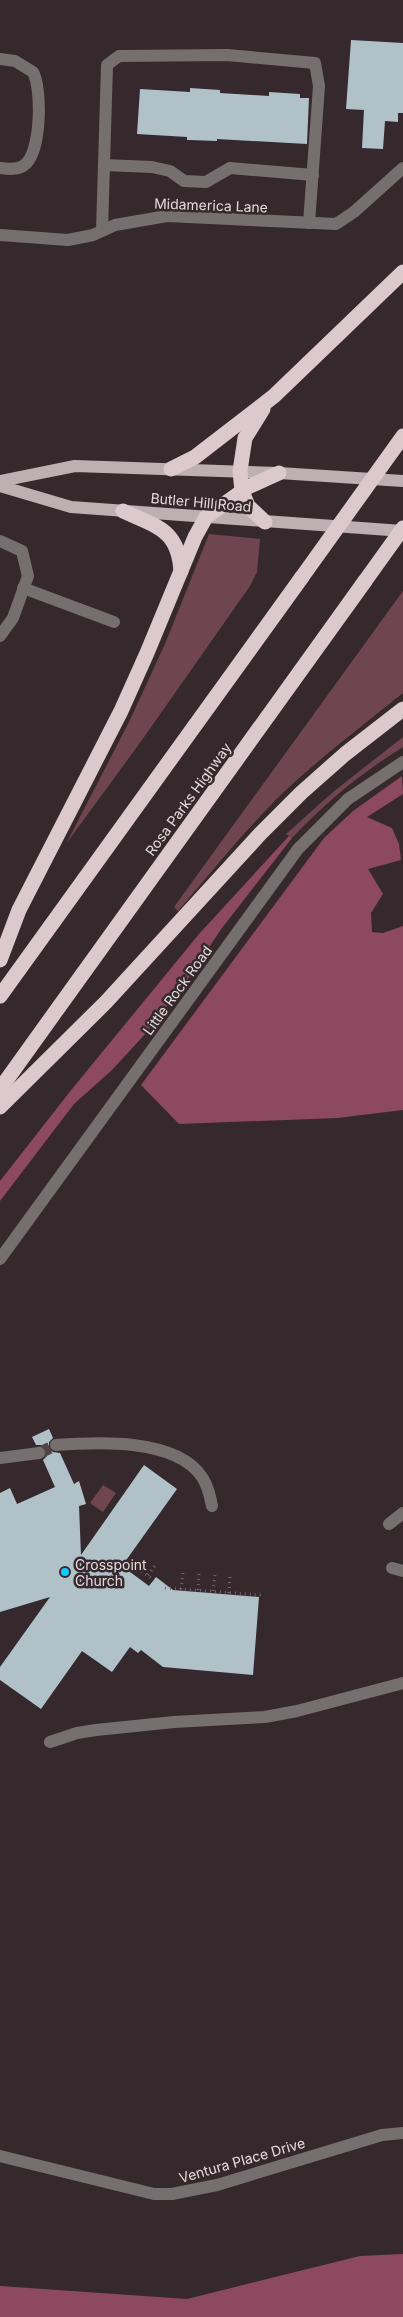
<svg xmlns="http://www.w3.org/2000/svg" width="403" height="2317" viewBox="0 0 403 2317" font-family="Inter,sans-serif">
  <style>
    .green { fill: #704552 }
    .forest { fill: #8d4960 }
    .building { fill: #b0c1c8 }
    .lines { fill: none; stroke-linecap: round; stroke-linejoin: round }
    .minor-tunnel { stroke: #504447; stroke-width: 12; stroke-dasharray: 12 6; stroke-linecap: butt }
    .path { stroke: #72676a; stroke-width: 3; stroke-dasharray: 1 4; stroke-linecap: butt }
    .minor { stroke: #766f70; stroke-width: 12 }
    .major { stroke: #beafb3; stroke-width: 12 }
    .highway { stroke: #dbc9ce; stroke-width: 15 }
    .highway-bridge { stroke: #dbc9ce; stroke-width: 15 }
    .poi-dot { fill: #14cafb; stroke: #36292d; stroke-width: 2 }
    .labels { text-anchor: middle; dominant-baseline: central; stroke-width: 5; stroke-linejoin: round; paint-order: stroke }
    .street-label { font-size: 14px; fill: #e3dadc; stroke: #36292d }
    .poi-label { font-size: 14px; fill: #e3dadc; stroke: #36292d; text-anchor: start }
  </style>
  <rect width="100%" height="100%" fill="#36292d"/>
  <!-- green -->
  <g class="green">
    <path d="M209 534 260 539 257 572 250 586 142 740 66 844 129 722 165 644Z"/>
    <path d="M403 591V693C368 721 333 748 299 778 254 818 217 866 178 911L174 907Z"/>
    <path d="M403 737V747C361 773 326 802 292 838L286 834 333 792Z"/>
    <path d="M103 1485 116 1493 103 1512 90 1503Z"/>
  </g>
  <!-- forest -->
  <g class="forest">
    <path d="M402 776 403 794 367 817 392 828 399 844 401 860 368 869 383 894 371 913 372 932 383 933 403 926V1110L337 1118 179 1124 141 1085 324 838 353 811Z"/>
    <path d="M289 836 292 838 222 928 185 983 147 1032 112 1070 74 1104 0 1201V1181L72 1089 199 934Z"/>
    <path d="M403 2254V2317H0V2286L187 2299 360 2256Z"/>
  </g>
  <!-- building -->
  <g class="building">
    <path d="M351 40 403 43V113H398V122L385 121 383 149 362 148 364 110 346 109Z"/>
    <path d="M190 88 220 90V93L269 96V92L300 94V98H309L307 144 217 139V141L190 140H187V137L137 134 140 89 190 92Z"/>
    <path d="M49 1429 53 1438 49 1442V1449L53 1452 60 1453 74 1484 79 1481 86 1504 79 1506 81 1555 144 1465 177 1489 122 1566 149 1586 156 1577 173 1590 259 1597 253 1675 163 1667 141 1650 138 1653 130 1647 112 1672 82 1651 41 1709 0 1680V1667L50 1597 0 1612V1493L10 1488 17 1504 55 1487 43 1460 47 1456 46 1448 42 1445H36L32 1437Z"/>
  </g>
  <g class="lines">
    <!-- minor-tunnel -->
    <path class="minor-tunnel" d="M39 1453 56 1445"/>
    <!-- path -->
    <g class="path">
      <path d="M129 1563 154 1580"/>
      <path d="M148 1575 157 1563"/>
      <path d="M165 1588 262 1595"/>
      <path d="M181 1589 183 1573"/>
      <path d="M198 1590 199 1574"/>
      <path d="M213 1591 215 1575"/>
      <path d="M229 1593 230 1576"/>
    </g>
    <!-- minor -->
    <g class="minor">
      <path d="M0 59 15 61 33 72C42 88 42 155 23 166 16 170 8 169 0 168"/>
      <path d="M104 165 152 167 170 171 184 181 206 182 230 168 313 175"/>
      <path d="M102 231 107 65 119 56 227 55 315 63 319 86 309 223"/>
      <path d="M0 235 68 240 93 235 115 225 167 216 336 224 354 212 403 168"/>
      <path d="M0 541 22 551 28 576 13 618 0 636"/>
      <path d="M23 588 114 622"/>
      <path d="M0 1259 298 849 348 799 403 762"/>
      <path d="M56 1445C98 1442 176 1438 202 1477 208 1486 210 1496 212 1506"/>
      <path d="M0 1458 39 1453"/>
      <path d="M389 1524 403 1513"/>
      <path d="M392 1568 403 1571"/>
      <path d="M50 1742 77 1733 96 1730 174 1722 265 1717 297 1711 403 1683"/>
      <path d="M0 2156 154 2194H172L217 2185 382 2135 403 2133"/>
    </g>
    <!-- major -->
    <g class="major">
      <path d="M0 481 75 466 279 473 403 481"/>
      <path d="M0 486 71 507 403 531"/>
    </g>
    <!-- highway -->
    <g class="highway">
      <path d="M263 409 245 438 240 471 242 491 248 506 265 522"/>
      <path d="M171 469 195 457 274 396 403 272"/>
      <path d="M123 511C157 527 178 529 181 571"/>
      <path d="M0 960 19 910 121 711 147 653 195 537 206 517 248 487 279 473"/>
      <path d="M0 996 302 577"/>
      <path d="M0 1089 365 581"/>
      <path d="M0 1107 106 1002 260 834 301 793 345 754 403 709"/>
    </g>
    <!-- highway-bridge -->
    <g class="highway-bridge">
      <path d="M302 577 403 436"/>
      <path d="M365 581 403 528"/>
    </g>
  </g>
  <!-- markers -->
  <circle class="poi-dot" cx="65" cy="1572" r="5"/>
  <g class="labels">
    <!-- street labels -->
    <g class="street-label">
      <text transform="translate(211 205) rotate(2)">Midamerica Lane</text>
      <text transform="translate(201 502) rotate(5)">Butler Hill Road</text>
      <text transform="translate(188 799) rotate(-54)">Rosa Parks Highway</text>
      <text transform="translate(177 990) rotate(-54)">Little Rock Road</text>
      <text transform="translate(242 2160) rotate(-16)">Ventura Place Drive</text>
    </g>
    <!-- poi labels -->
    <g class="poi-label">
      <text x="75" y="1564">Crosspoint<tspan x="75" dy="16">Church</tspan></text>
    </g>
  </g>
</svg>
